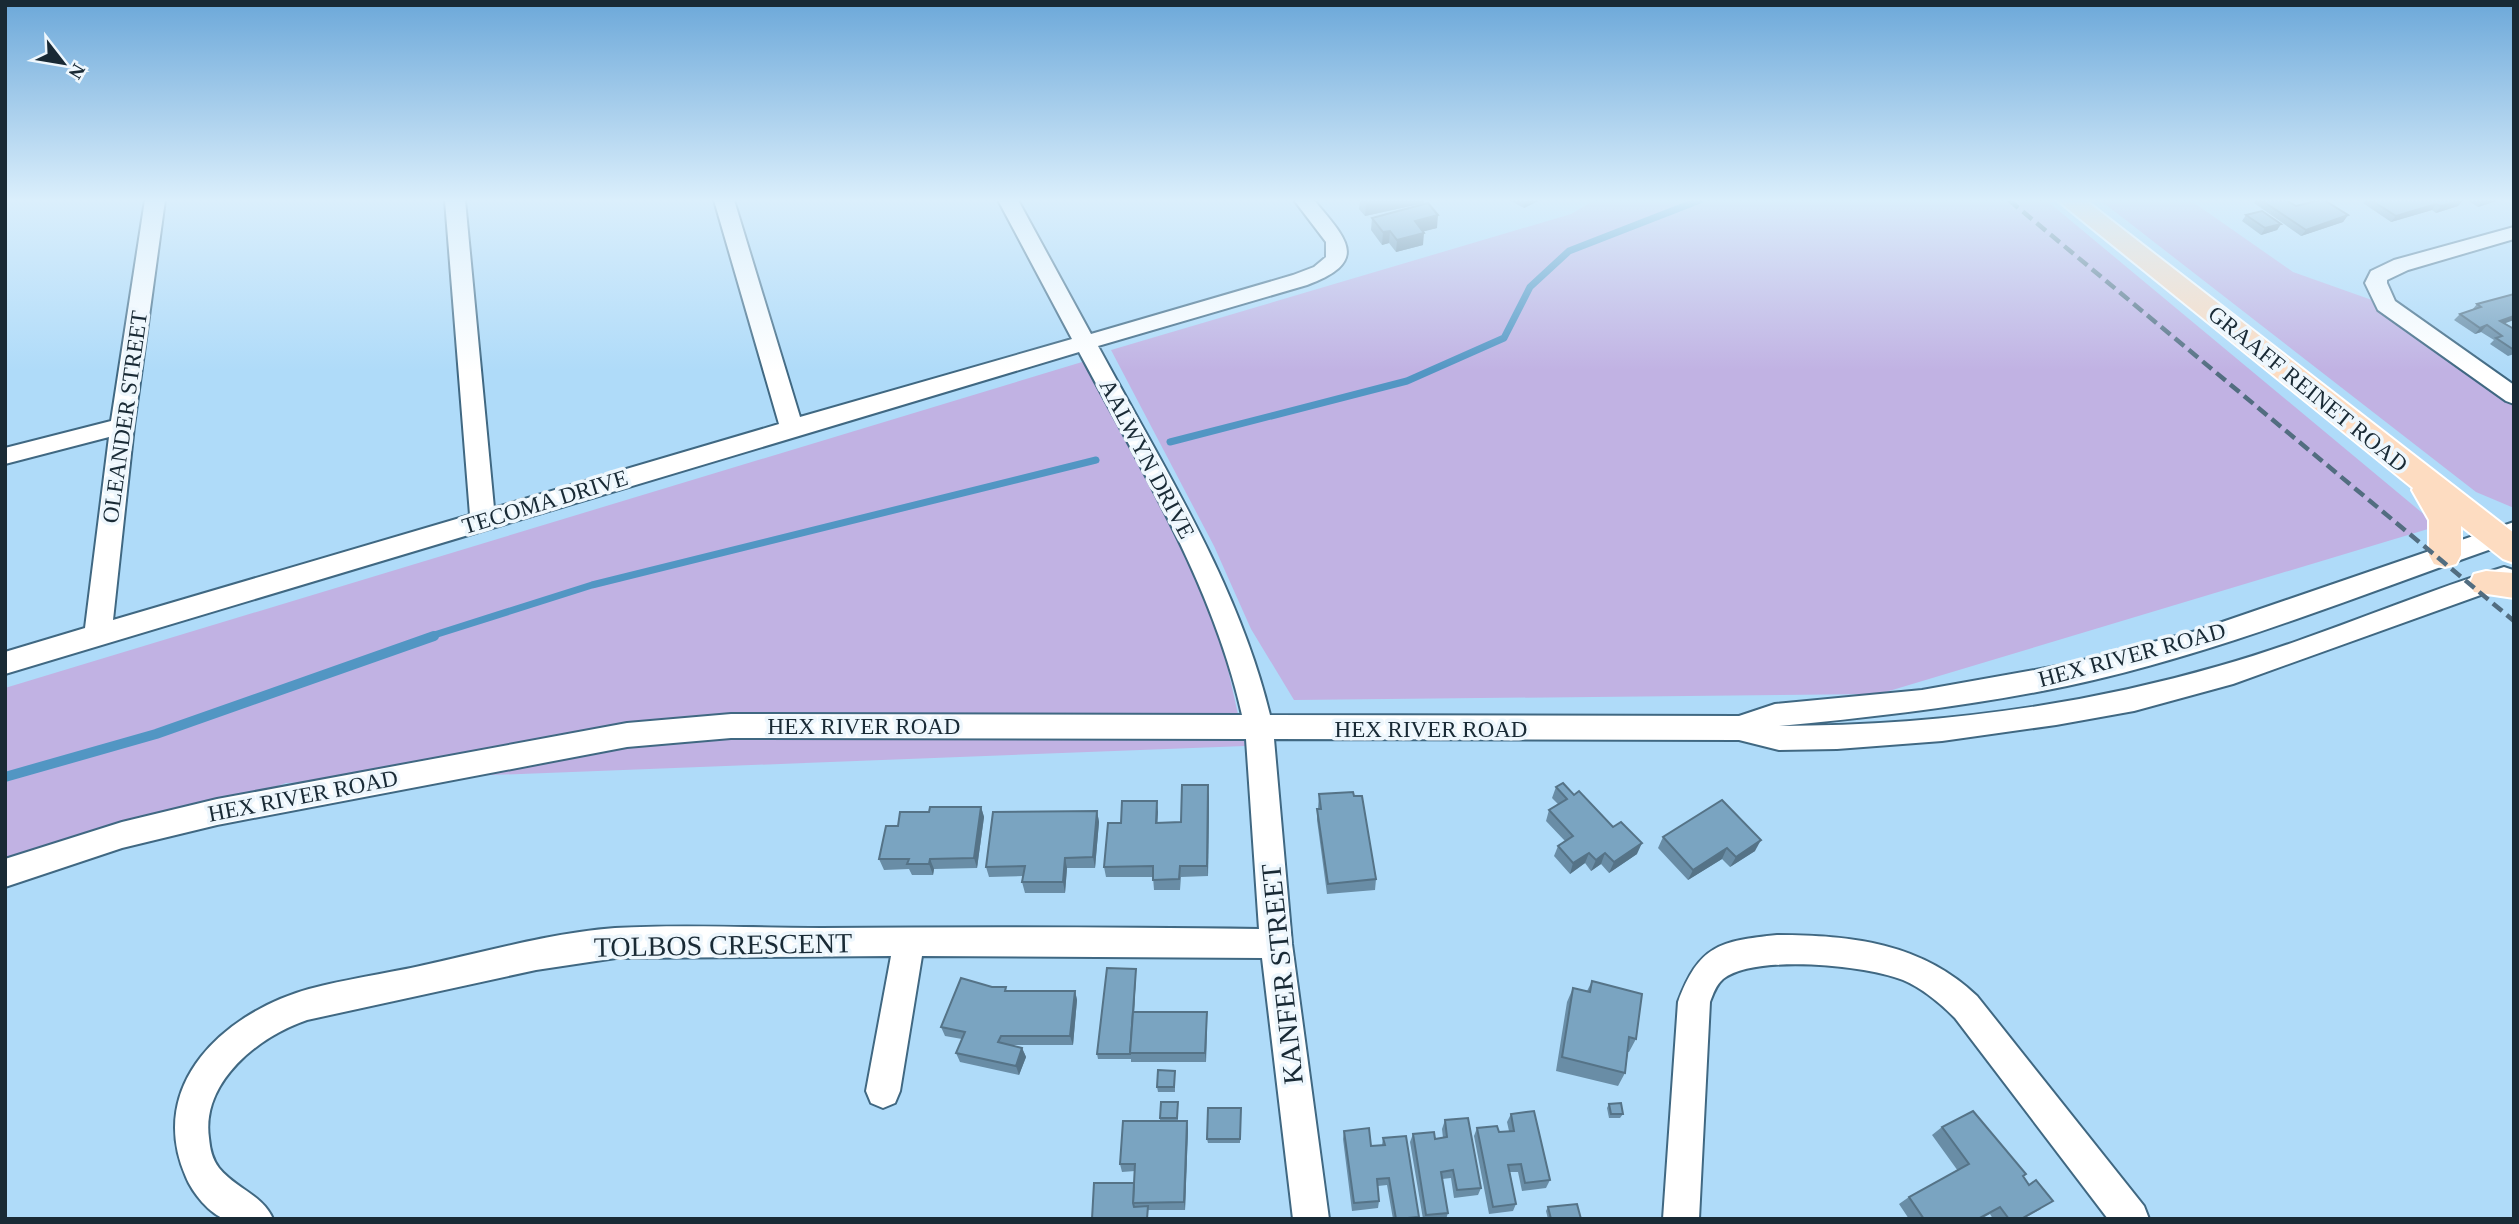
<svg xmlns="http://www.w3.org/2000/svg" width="2519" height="1224" viewBox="0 0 2519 1224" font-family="Georgia,serif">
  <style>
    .green { fill: #c1b2e3 }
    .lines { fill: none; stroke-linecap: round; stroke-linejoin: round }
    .stream-far1 { stroke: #5296c3; stroke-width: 7 }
    .stream { stroke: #5296c3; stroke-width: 10 }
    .minor-casing { stroke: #406882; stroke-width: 4 }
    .major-casing { stroke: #fff; stroke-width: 4 }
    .minor { fill: #fff; fill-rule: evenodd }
    .major { fill: #fddcc1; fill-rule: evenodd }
    .rail { stroke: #526d80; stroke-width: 4.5; stroke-dasharray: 12 6; stroke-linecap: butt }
    .wall { fill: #698da6 }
    .shaded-wall { fill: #557387 }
    .building { fill: #7aa4c1; stroke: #557387; stroke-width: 2 }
    .labels { text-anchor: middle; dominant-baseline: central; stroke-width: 7; stroke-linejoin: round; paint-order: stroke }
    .street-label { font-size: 23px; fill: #192a35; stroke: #eef7fd }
    .near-street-label { font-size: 28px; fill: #192a35; stroke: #eef7fd }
  </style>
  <rect width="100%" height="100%" fill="#afdbf9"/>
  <!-- green -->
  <g class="green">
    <path d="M1595 200H2046L2438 526 1879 694 1294 700 1251 629 1214 546 1111 350 1571 214Z"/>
    <path d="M2100 200H2190L2293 272 2386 305 2514 396V508L2476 492Z"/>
    <path d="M1092 359 1192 568 1222 642 1245 746 286 783 5 885V688Z"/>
  </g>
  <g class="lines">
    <!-- stream-far1 -->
    <g class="stream-far1">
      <path d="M1170 442 1407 381 1504 338 1530 287 1569 251 1700 200"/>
      <path d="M428 637 592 585 1096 460"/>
    </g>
    <!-- stream -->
    <path class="stream" d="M5 777 156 734 434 636"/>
    <!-- minor casing -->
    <g class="minor-casing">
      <g id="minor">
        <path d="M145 200H165L134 426 113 620 470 515 445 200H465L494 508 779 424 714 200H734L800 417 1072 339 998 200H1018L1091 334 1293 275 1314 267 1326 257V242L1294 200H1314C1345 238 1372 261 1307 285L1098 346C1162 465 1238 583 1270 715L1739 716 1775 704 1922 690 2068 664 2196 631 2514 522V541C2367 592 2218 654 2067 686 1971 706 1875 717 1779 726 1926 726 2077 707 2219 666 2315 639 2408 597 2504 567L2513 570 2514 583 2233 684 2134 711 2056 725 1942 741 1837 749 1779 750 1739 740 1274 739 1292 944 1329 1219H1293L1262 958 922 956 900 1091 895 1103 883 1108 871 1103 866 1091 891 956 616 958 536 970 307 1020C259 1036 201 1082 209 1138 210 1149 212 1159 219 1168 235 1188 263 1195 273 1219 259 1219 240 1222 226 1219 210 1215 192 1192 186 1177 145 1084 226 1012 309 989 346 979 383 974 420 966 484 952 550 933 615 928 683 924 753 928 821 928 967 927 1113 927 1259 929L1246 739 731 738 627 747 217 825 122 848 5 887V859L122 822 217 799 627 723 731 714 1242 715C1213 585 1141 469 1079 352L5 674V652L85 628 109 437 5 464V448L111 421Z"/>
        <path d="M2514 227V239L2408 270 2387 280V283L2395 301 2514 385V404L2506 401 2378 310 2365 283 2371 271 2394 260Z"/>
        <path d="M1777 935C1851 935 1922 943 1977 996L2144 1206 2149 1219H2108L1955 1018C1940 1003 1922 988 1903 980 1866 965 1755 954 1723 979 1716 985 1713 994 1710 1002L1699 1219H1663L1678 1002C1699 945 1720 941 1777 935Z"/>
      </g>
    </g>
    <!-- major casing -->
    <g class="major-casing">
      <g id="major">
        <path d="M2057 200H2085L2514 533V563L2503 559 2461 526V555L2456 564 2445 567 2434 564 2429 555V520L2412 490 2413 488Z"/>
        <path d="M2486 571 2514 573V598L2474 592 2470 583 2474 574Z"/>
      </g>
    </g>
    <!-- minor -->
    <use href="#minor" class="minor"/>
    <!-- major -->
    <use href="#major" class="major"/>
    <!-- rail -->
    <path class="rail" d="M2009 200 2514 621"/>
  </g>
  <!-- wall -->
  <g class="wall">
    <path d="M1360 200H1424V203L1365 216 1359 209Z"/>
    <path d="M1509 200H1540L1524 208Z"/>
    <path d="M2256 200H2286L2296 206 2348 215 2343 222 2301 236 2254 203Z"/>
    <path d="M2365 200H2462L2458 206 2436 213 2432 210 2391 222 2363 203Z"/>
    <path d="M2467 200H2497L2496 201 2478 207Z"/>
    <path d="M2246 215 2281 224 2277 230 2261 235 2242 221Z"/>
    <path d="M1372 218 1437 228 1423 231V245L1396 252 1389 243 1382 245 1371 230Z"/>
    <path d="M2477 304 2514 329V354L2508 356 2490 344 2494 340 2481 332 2475 334 2454 320 2460 314 2472 310Z"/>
    <path d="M1556 787 1574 795 1613 827 1637 854 1609 873 1601 864 1591 871 1585 863 1570 874 1554 856 1558 846 1565 841 1546 821 1549 810 1558 804 1552 798Z"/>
    <path d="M1319 794 1354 796 1376 879 1375 890 1327 894 1317 820V809H1318Z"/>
    <path d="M1209 796 1208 876 1181 877 1180 890H1154L1153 877H1106L1104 867 1121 823 1157 801V823L1181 822Z"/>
    <path d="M981 807 984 817 977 868 934 869 933 875H912L909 869 884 870 879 859 898 826 929 812Z"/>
    <path d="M1097 811 1099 822 1095 868H1067L1065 893H1025L1022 882 1023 876 989 877 986 867Z"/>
    <path d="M1663 837 1755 851 1730 867 1722 859 1688 880 1658 848Z"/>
    <path d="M1136 974 1134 1012H1207L1206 1062H1131V1059H1098L1097 1054Z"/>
    <path d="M1592 981 1636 1039 1629 1052H1628L1625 1073 1618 1086 1556 1071 1567 1002 1573 988 1587 991Z"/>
    <path d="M992 987 1007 991H1075L1077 1000 1073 1045H1008L1022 1048 1026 1057 1019 1075 960 1062 956 1053 962 1039 945 1036 941 1027Z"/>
    <path d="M1175 1071V1092H1158L1157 1087Z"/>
    <path d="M1609 1104 1623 1114 1620 1118H1609L1607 1108Z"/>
    <path d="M1178 1107V1121H1187L1188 1129 1185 1210H1149L1092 1219 1134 1183 1135 1171 1122 1172 1120 1164 1160 1121V1118Z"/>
    <path d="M1241 1108 1240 1143H1208L1207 1139Z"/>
    <path d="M1511 1114 1550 1180 1546 1188 1522 1191 1518 1172H1510L1516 1204 1513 1211 1489 1214 1474 1136 1477 1128 1499 1132 1509 1131 1507 1122Z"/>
    <path d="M1445 1120 1481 1188 1478 1195 1454 1198 1451 1178 1442 1179 1448 1213 1446 1219H1423L1410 1142 1413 1134 1435 1139 1443 1138 1442 1129Z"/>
    <path d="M1942 1127 2023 1176 2041 1209 2023 1219H1993L1990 1214 1981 1219H1909L1899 1204 1909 1197 1958 1171 1932 1135Z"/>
    <path d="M1344 1131 1371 1146 1382 1145 1383 1138 1419 1217 1418 1219H1393L1387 1185 1378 1186 1379 1201 1378 1208 1352 1211 1343 1139Z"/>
    <path d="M1548 1207 1581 1219H1548L1546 1211Z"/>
  </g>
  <!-- shaded-wall -->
  <g class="shaded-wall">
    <path d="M1383 200H1424V203L1365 216 1366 203Z"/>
    <path d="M1525 200H1540L1524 208Z"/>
    <path d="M2463 200 2458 206 2436 213 2441 206Z"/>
    <path d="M2483 200H2497L2496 201 2478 207Z"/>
    <path d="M2436 204 2432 210 2391 222 2396 216Z"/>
    <path d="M1438 215 1437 228 1414 234 1415 221Z"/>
    <path d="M2348 215 2343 222 2301 236 2306 230Z"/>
    <path d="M2281 224 2277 230 2261 235 2265 228Z"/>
    <path d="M1390 231 1389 243 1382 245 1383 232Z"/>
    <path d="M1424 233 1423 245 1396 252 1397 240Z"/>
    <path d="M2514 316V320L2495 327 2500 321Z"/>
    <path d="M2487 325 2481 332 2475 334 2480 328Z"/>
    <path d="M1208 785 1209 796 1208 876 1207 866Z"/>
    <path d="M1157 801 1158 812 1157 834 1156 823Z"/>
    <path d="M981 807 984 817 977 868 974 858Z"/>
    <path d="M1097 811 1099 822 1095 868 1093 857Z"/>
    <path d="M1761 840 1755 851 1730 867 1736 857Z"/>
    <path d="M1642 843 1637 854 1609 873 1614 862Z"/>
    <path d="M1727 848 1722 859 1688 880 1693 870Z"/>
    <path d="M1589 853 1585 863 1570 874 1573 863Z"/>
    <path d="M1605 853 1601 864 1591 871 1596 860Z"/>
    <path d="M1065 858 1067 868 1065 893 1063 882Z"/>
    <path d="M930 859 934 869 933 875 929 864Z"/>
    <path d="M1136 969V974L1132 1053H1131Z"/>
    <path d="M1075 991 1077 1000 1073 1045 1070 1036Z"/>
    <path d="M1207 1012V1022L1206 1062 1205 1053Z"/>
    <path d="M1022 1048 1026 1057 1019 1075 1016 1066Z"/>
    <path d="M1187 1121 1188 1129 1185 1210 1184 1202Z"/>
  </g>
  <!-- building -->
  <g class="building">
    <path d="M1363 200H1383L1366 203Z"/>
    <path d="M2261 200H2286L2296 206 2320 200H2324L2348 215 2306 230Z"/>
    <path d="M2371 200H2463L2441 206 2436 204 2396 216Z"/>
    <path d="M1428 203 1438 215 1415 221 1424 233 1397 240 1390 231 1383 232 1372 218Z"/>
    <path d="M2262 211 2281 224 2265 228 2246 215Z"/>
    <path d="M2514 294V316L2500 321 2514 329V350L2496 338 2502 336 2487 325 2480 328 2460 314 2481 307 2477 304Z"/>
    <path d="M1563 783 1574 795 1579 791 1613 827 1621 822 1642 843 1614 862 1605 853 1596 860 1589 853 1573 863 1558 846 1573 836 1549 810 1567 799 1556 787Z"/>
    <path d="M1182 785H1208L1207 866H1180L1179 879 1153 880V866L1104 867 1108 823H1121L1122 801H1157L1156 823 1181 822Z"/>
    <path d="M1353 792 1354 796H1362L1376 879 1328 884 1317 809H1321L1319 794Z"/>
    <path d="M1722 800 1761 840 1736 857 1727 848 1693 870 1663 837Z"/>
    <path d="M930 807H981L974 858 930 859 929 864H907L909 859H879L886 826H898L900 812H929Z"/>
    <path d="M1097 811 1093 857 1065 858 1063 882H1022L1025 866 986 867 993 812Z"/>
    <path d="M1107 968 1136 969 1130 1054H1097Z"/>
    <path d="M961 978 992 987H1006L1005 991H1075L1070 1036H1001L998 1042 1022 1048 1016 1066 956 1053 965 1032 941 1027Z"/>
    <path d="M1592 981 1642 994 1636 1039 1629 1037 1625 1073 1562 1057 1573 988 1590 992Z"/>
    <path d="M1133 1012H1207L1205 1053H1130Z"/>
    <path d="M1158 1070 1175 1071 1174 1087H1157Z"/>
    <path d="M1161 1102H1178L1177 1118H1160Z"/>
    <path d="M1621 1103 1623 1114H1611L1609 1104Z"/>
    <path d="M1208 1108H1241L1240 1139H1207Z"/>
    <path d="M1534 1111 1550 1180 1525 1183 1521 1164 1508 1165 1516 1204 1493 1207 1477 1128 1497 1126 1499 1132 1514 1131 1511 1114Z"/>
    <path d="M1973 1111 2026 1174 2023 1176 2029 1185 2036 1180 2053 1201 2021 1219H2009L2000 1207 1978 1219H1924L1909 1197 1969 1164 1942 1127Z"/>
    <path d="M1468 1118 1481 1188 1457 1190 1453 1170 1441 1172 1448 1213 1426 1215 1413 1134 1434 1132 1435 1139 1447 1137 1445 1120Z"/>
    <path d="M1123 1121H1187L1184 1202 1133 1203 1135 1164H1120Z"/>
    <path d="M1369 1128 1371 1146 1385 1145 1383 1138 1406 1136 1419 1217 1396 1219 1389 1178 1377 1179 1379 1201 1354 1203 1344 1131Z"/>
    <path d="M1094 1183H1134L1133 1203 1134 1207 1148 1206 1147 1219H1092Z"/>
    <path d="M1577 1204 1581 1219H1551L1548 1207Z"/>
  </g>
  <!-- sky -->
  <linearGradient id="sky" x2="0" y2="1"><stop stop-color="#6ca8d9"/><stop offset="0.54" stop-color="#dbeffc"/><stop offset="1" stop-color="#dbeffc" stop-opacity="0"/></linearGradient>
  <rect width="2519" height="371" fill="url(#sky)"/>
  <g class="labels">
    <!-- street labels -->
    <g class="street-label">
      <text transform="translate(2308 389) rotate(39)">GRAAFF REINET ROAD</text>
      <text transform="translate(125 417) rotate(-82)">OLEANDER STREET</text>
      <text transform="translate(1147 459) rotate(62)">AALWYN DRIVE</text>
      <text transform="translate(545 502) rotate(-17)">TECOMA DRIVE</text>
      <text transform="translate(2132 655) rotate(-15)">HEX RIVER ROAD</text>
      <text x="864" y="726">HEX RIVER ROAD</text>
      <text x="1431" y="729">HEX RIVER ROAD</text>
      <text transform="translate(303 796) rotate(-11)">HEX RIVER ROAD</text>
    </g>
    <!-- near-street labels -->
    <g class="near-street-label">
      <text transform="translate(723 945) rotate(-1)">TOLBOS CRESCENT</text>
      <text transform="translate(1282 974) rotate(-96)">KANFER STREET</text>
    </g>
  </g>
  <!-- border -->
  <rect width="2519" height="1224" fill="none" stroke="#192a35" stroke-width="14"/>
  <!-- north arrow -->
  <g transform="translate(63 63) rotate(121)" stroke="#eef7fd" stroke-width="5" paint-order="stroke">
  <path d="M0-5L12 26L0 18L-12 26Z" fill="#192a35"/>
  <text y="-10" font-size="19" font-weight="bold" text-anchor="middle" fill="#192a35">N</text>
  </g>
</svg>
